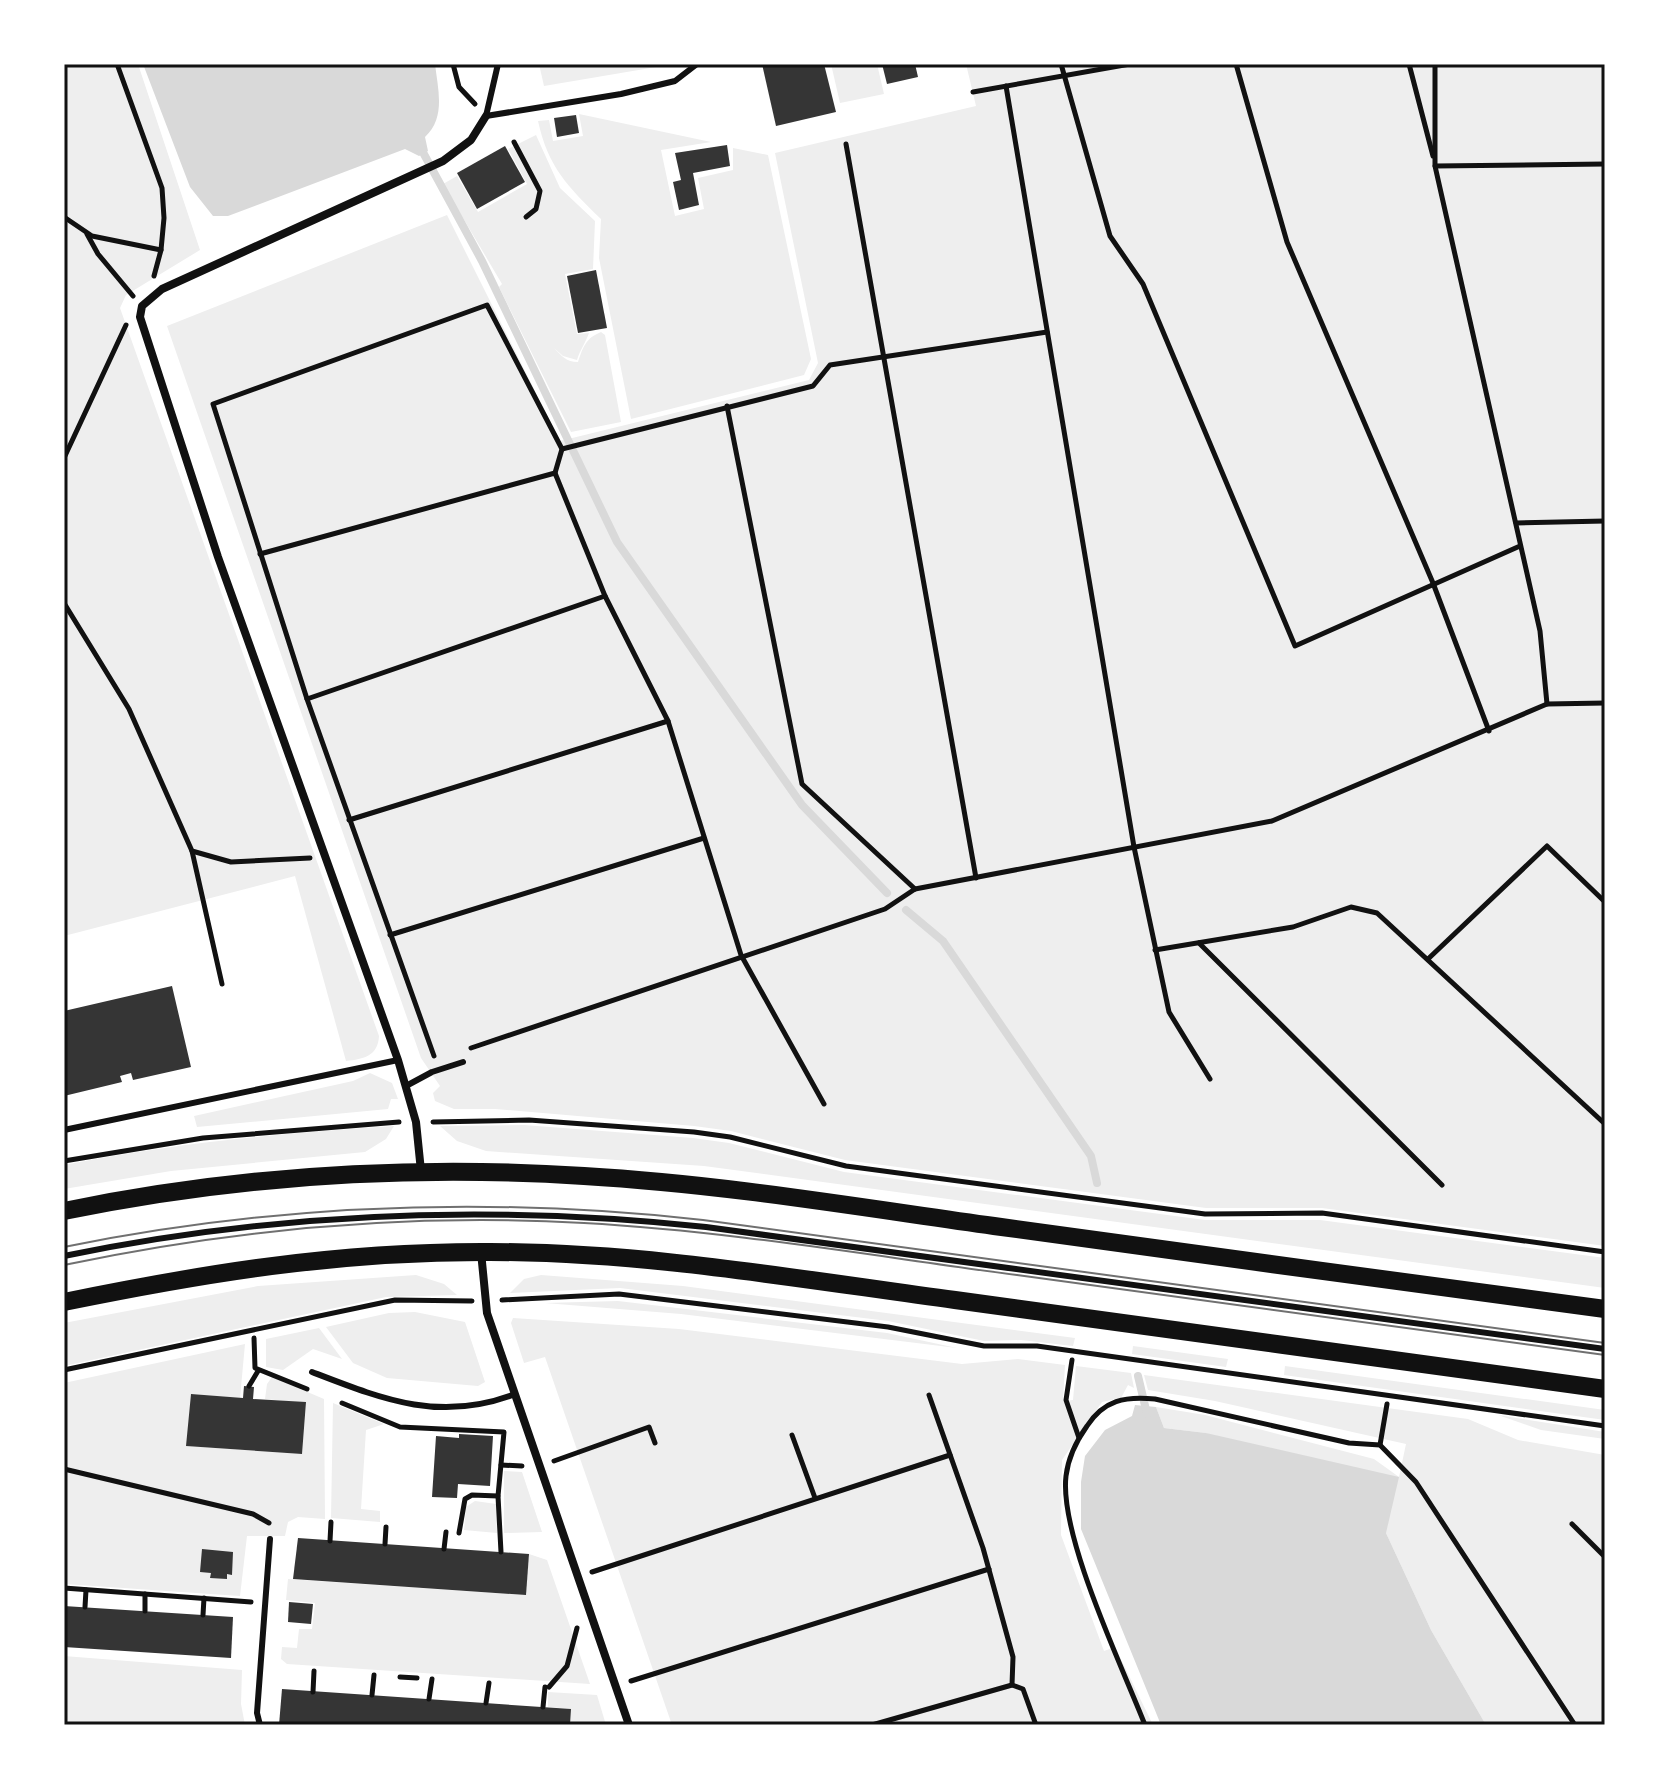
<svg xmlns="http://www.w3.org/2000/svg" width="1669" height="1789" viewBox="0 0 1669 1789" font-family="Quicksand,sans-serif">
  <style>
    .green { fill: #eee }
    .water { fill: #d9d9d9 }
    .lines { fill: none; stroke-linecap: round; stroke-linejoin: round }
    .stream { stroke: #d9d9d9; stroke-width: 8 }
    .building { fill: #353535 }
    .path { stroke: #111; stroke-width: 5 }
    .service { stroke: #111; stroke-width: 6 }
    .minor { stroke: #111; stroke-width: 8 }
    .primary { stroke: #111; stroke-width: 18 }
    .tram { stroke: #707070; stroke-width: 2 }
    .neatline { fill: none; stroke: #111; stroke-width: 3 }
  </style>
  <rect width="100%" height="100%" fill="#fff"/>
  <!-- green -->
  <g class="green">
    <path d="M64 64H138L200 250 126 295 120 308 379 1036C378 1056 364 1059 346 1061L295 876 64 936Z"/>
    <path d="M539 64H674L544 86Z"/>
    <path d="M831 64H877L884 94 840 103Z"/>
    <path d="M966 64H1605V1246L1322 1208H1206L845 1160 731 1131 694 1126 495 1109H454L435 1101 433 1093 440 1086 421 1058 167 326 447 215 560 441 809 380 818 363 775 153 976 106Z"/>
    <path d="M579 114 711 142 661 150 675 216 704 209 698 178 733 170V148L768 155 811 359 804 375 631 419 599 258 601 219C568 187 548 167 538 121L549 120 553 141 583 136Z"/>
    <path d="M536 135 560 188 595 221 593 269 565 274 577 334 589 333C586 342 580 350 577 360L563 356 554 348C562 356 566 362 578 362 583 347 586 338 601 332L605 335 621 422 571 432 499 287 502 284 443 184 457 176 478 212 527 184 508 149Z"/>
    <path d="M370 1073 392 1083 398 1099H391L388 1109 197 1127 194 1116 353 1081Z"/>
    <path d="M524 1125 693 1138 729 1143 844 1172 1205 1220H1320L1605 1258V1288L704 1166 486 1151 457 1141 440 1126Z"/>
    <path d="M394 1126 386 1139 365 1152 171 1171 64 1189V1165C173 1143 283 1133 394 1126Z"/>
    <path d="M416 1275 444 1284 457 1295 386 1297 64 1366V1323L258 1286Z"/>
    <path d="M541 1275 683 1286 1075 1338 1073 1346 1021 1340 984 1341 888 1321 620 1288 510 1293 524 1279Z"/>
    <path d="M618 1301 887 1333 957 1348 681 1314 545 1303Z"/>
    <path d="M415 1312 465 1322 485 1382 478 1386 387 1378 353 1363 326 1327 389 1313Z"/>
    <path d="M513 1318 679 1329 962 1364 1018 1359 1065 1365 1063 1401 1073 1400 1076 1366 1131 1373 1134 1388 1128 1385 1121 1398 1102 1402 1062 1460 1061 1535 1104 1651 1115 1647 1153 1725H672L545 1357 524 1363 511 1323Z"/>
    <path d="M319 1328 342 1359 313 1349 283 1370 266 1367V1339Z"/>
    <path d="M245 1344 240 1398 191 1394 187 1446 302 1454 306 1403 265 1399 267 1384 272 1377 324 1399 325 1519 298 1517 288 1522 285 1536H247L240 1596 64 1584V1383Z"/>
    <path d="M1133 1346 1228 1359 1226 1367 1132 1354Z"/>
    <path d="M1285 1366 1605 1410V1420L1284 1375Z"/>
    <path d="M1144 1375 1468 1419 1518 1440 1605 1455V1725H1486L1431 1630 1386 1533 1206 1433 1164 1428 1156 1407 1205 1415 1374 1459 1399 1477 1406 1444 1215 1401 1148 1390Z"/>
    <path d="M333 1403 384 1424 366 1430 361 1509 380 1511V1522L331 1518Z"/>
    <path d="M1498 1415 1605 1432V1439L1541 1430Z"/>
    <path d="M504 1471 522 1472 542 1532 504 1533Z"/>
    <path d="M475 1501 496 1504 497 1533 464 1530 466 1507Z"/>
    <path d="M529 1554 547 1560 590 1684 287 1664 281 1659 282 1647 297 1648 299 1629H312L315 1603 286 1600 288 1579 525 1595Z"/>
    <path d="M64 1656 242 1670 241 1704 245 1725H64Z"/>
    <path d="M548 1692 597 1695 606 1725H570L571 1709 548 1707Z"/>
  </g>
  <!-- water -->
  <g class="water">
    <path d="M143 64H435C438 90 446 117 425 137L428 151 419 156 405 149 228 216H213L190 187Z"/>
    <path d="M1135 1405 1156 1407 1164 1428 1206 1433 1399 1477 1386 1533 1431 1630 1486 1725H1161L1081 1529V1482L1085 1456 1105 1430 1132 1416Z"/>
  </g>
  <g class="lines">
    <!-- stream -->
    <g class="stream">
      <path d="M419 145 482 261 617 542 802 805 887 893"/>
      <path d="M906 910 943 941 1091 1156 1097 1183"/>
      <path d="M1138 1376 1147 1414"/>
    </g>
  </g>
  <!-- building -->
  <g class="building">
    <path d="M762 64H824L836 112 776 126Z"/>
    <path d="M882 64H915L918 77 887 84Z"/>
    <path d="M576 115 579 133 557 137 554 118Z"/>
    <path d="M727 145 730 166 693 173 699 205 679 210 673 182 681 180 675 153Z"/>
    <path d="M505 146 525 182 477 209 457 173Z"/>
    <path d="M596 270 607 328 578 333 567 276Z"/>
    <path d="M172 986 191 1067 133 1080 131 1073 120 1076 122 1082 64 1096V1011Z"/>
    <path d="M244 1386 254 1387 253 1399 306 1402 302 1454 186 1446 191 1394 243 1398Z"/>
    <path d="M459 1434 493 1436 490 1486 458 1484 457 1498 432 1497 436 1436 459 1438Z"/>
    <path d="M298 1538 529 1554 526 1595 293 1579Z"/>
    <path d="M202 1549 233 1552 232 1575 227 1574V1579L210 1578 211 1573 200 1572Z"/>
    <path d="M289 1602 313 1604 311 1624 288 1622Z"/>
    <path d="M64 1606 233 1617 231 1658 64 1647Z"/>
    <path d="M282 1689 571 1709 570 1725H279Z"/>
  </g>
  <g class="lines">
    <!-- path -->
    <g class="path">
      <path d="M117 64 162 188 164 218 161 250"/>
      <path d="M453 64 459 87 475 104"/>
      <path d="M1061 64 1110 236 1143 284 1295 646 1520 546"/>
      <path d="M1236 64 1287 242 1433 583 1489 731"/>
      <path d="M1409 64 1433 156"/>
      <path d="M1435 64V166L1540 631 1547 704"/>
      <path d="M1006 86 1134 847 1169 1012 1210 1079"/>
      <path d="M973 92 1130 64"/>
      <path d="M514 142 540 191 536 209 526 217"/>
      <path d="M846 144 976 878"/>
      <path d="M1435 166 1605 164"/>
      <path d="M64 217 92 236 161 250 154 276"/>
      <path d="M87 234 98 254 133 296"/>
      <path d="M727 406 802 784 915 889"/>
      <path d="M562 449 813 386 830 365 1047 332"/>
      <path d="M64 458 126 325"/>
      <path d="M1516 523 1605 521"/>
      <path d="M260 554 555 473 605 596 668 721 741 955 824 1104"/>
      <path d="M64 603 129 709 192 851 231 862 310 858"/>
      <path d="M307 699 605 596"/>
      <path d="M349 820 668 721"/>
      <path d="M192 851 222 984"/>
      <path d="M390 935 704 838"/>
      <path d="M1199 943 1442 1185"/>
      <path d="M1155 950 1293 927 1351 907 1377 913 1605 1124"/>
      <path d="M1428 959 1547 846 1605 902"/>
      <path d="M471 1048 885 909 915 889 1272 821 1547 704 1605 703"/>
      <path d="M434 1056 307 699 213 404 487 305 562 449 555 473"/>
      <path d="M433 1122 529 1120 694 1132 730 1137 846 1166 1205 1214 1322 1213 1605 1252"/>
      <path d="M64 1161 203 1138 399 1122"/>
      <path d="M502 1300 619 1294 888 1327 984 1346H1037L1605 1426"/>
      <path d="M254 1338 255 1368 307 1389"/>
      <path d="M1072 1360 1066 1400 1079 1438"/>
      <path d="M64 1370 395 1300 472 1301"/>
      <path d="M249 1386 258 1371"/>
      <path d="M929 1395 983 1548 1013 1657 1012 1685"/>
      <path d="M342 1403 400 1427 504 1432 498 1496 501 1552"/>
      <path d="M792 1435 815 1498"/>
      <path d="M1380 1445 1387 1404"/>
      <path d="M554 1461 649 1427 655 1443"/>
      <path d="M501 1465 522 1466"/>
      <path d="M64 1469 253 1514 269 1523"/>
      <path d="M1572 1524 1605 1557"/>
      <path d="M459 1533 465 1499 472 1495 498 1496"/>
      <path d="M330 1541 331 1522"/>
      <path d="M385 1544 386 1527"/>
      <path d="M444 1549 446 1532"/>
      <path d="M592 1572 950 1455"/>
      <path d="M64 1588 251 1602"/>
      <path d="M85 1607 86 1590"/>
      <path d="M145 1611V1594"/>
      <path d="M203 1615 204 1598"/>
      <path d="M400 1677 417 1678"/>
      <path d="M631 1681 989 1569"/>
      <path d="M549 1687 567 1666 577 1628"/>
      <path d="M313 1692 314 1671"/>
      <path d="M372 1695 374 1675"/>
      <path d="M429 1699 432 1679"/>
      <path d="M486 1703 489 1683"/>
      <path d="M543 1707 545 1687"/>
      <path d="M872 1725 1012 1685 1023 1689 1036 1725"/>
      <path d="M1145 1725C1122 1666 1059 1535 1066 1476 1068 1459 1077 1440 1087 1426 1104 1400 1125 1396 1155 1399L1349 1443 1380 1445 1416 1482 1575 1725"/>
    </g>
    <!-- service -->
    <g class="service">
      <path d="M486 116 621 94 675 81 697 64"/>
      <path d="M486 116 498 64"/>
      <path d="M406 1086 432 1072 463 1062"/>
      <path d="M64 1130 398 1060"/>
      <path d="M64 1256C277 1212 490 1204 706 1227L1605 1349"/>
      <path d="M312 1372C382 1399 440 1423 515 1394"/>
      <path d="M260 1725 257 1713 270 1539"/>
    </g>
    <!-- minor -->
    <g class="minor">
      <path d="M421 1171 416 1122 398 1060 218 557 140 317 142 306 162 289 443 161 471 140 486 116"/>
      <path d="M481 1252 487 1313 629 1725"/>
    </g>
    <!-- primary -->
    <g class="primary">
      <path d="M64 1211C234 1176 411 1165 584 1176 722 1184 858 1207 994 1226 1198 1254 1401 1282 1605 1309"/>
      <path d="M64 1302C206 1273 335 1252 482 1252 640 1251 798 1279 955 1300 1172 1330 1388 1359 1605 1389"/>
    </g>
    <!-- tram -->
    <g class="tram">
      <path d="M64 1247C276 1204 488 1196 703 1220L1605 1343"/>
      <path d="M64 1265C235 1229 409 1213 584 1223 729 1231 873 1256 1017 1275 1213 1302 1409 1329 1605 1355"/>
    </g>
  </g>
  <!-- border -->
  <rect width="1669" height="1789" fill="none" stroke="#ffffff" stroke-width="132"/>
  <rect x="66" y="66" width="1537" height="1657" class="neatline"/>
</svg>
